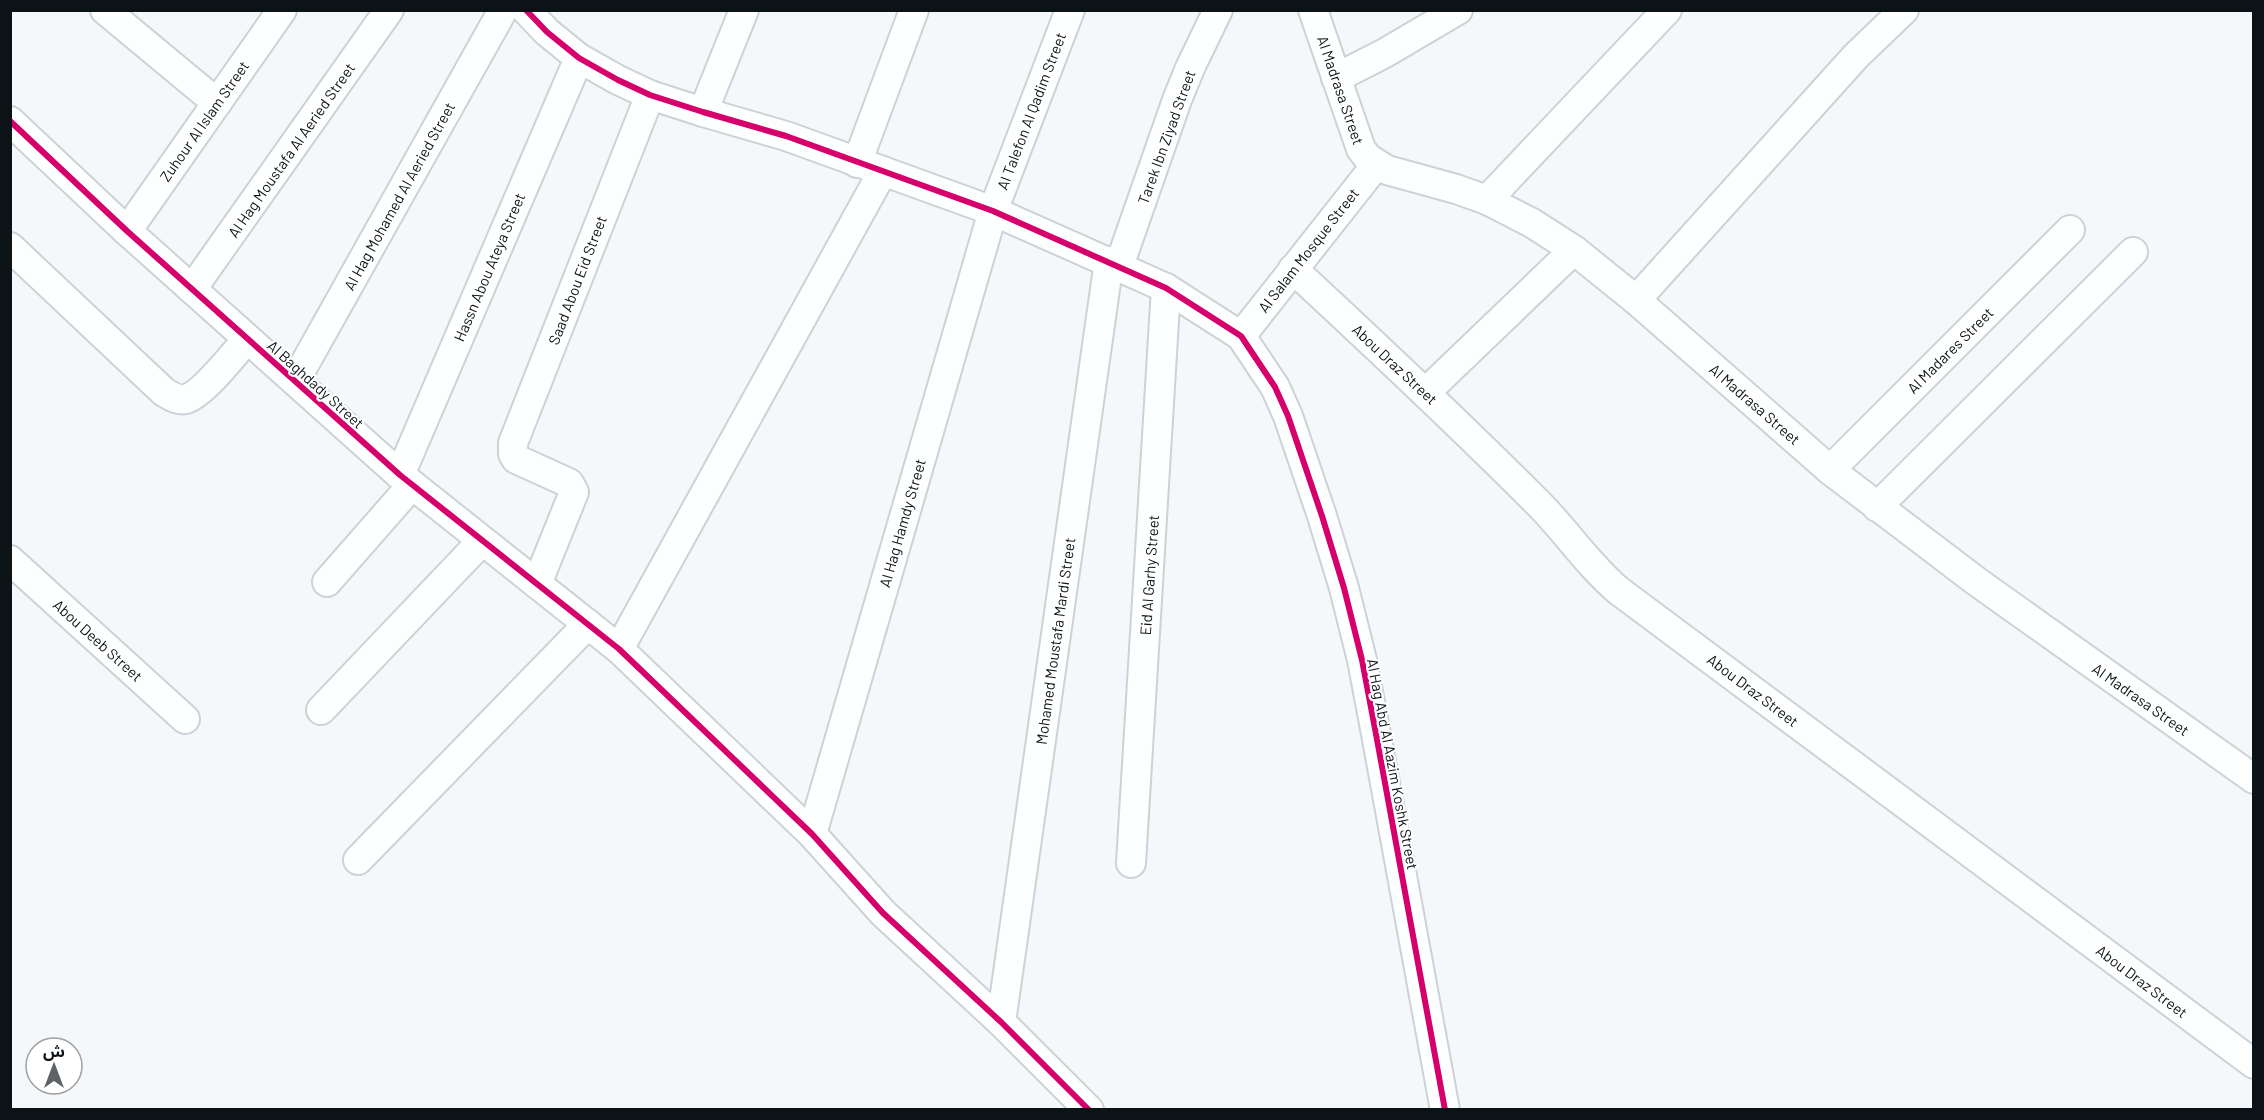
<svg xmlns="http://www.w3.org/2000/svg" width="2264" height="1120" viewBox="0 0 2264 1120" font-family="Barlow,'Noto Sans Arabic',sans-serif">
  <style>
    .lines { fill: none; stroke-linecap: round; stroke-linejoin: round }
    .street-casing { stroke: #ccd2d5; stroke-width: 32 }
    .street { stroke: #fdfefe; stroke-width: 28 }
    .cycleway-casing { stroke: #fff; stroke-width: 10 }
    .cycleway { stroke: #d6006c; stroke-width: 6 }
    .labels { text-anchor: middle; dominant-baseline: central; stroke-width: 4.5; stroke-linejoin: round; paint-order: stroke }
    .street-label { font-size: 15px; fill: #0c1316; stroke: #fff }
  </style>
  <rect width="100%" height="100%" fill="#f4f8fb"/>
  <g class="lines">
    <!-- street casing -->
    <g class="street-casing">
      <g id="street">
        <path d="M105 10 217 103"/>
        <path d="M526 10 547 32 579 58 618 80 650 95 703 112 786 136 993 211 1166 288 1241 336 1275 387 1288 416 1322 516 1344 588 1362 660 1376 734 1445 1110"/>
        <path d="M1313 10 1361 149 1368 158 1387 170 1456 189 1487 200 1532 223 1574 250 1636 300 1830 470 1976 581 2254 779"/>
        <path d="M1336 78 1385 53 1458 10"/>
        <path d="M703 112 744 10"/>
        <path d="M10 121 127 231 400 475 619 649 812 834 883 913 1001 1022 1089 1110"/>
        <path d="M857 163 914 10"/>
        <path d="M1487 200 1667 10"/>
        <path d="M127 231 282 10"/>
        <path d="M10 247 164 392C171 396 178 401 186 399 203 394 235 353 247 339"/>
        <path d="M1119 266 1177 100 1190 68 1218 10"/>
        <path d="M1293 269C1375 345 1456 421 1535 500 1565 529 1587 564 1619 591L2254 1064"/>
        <path d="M192 289 389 10"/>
        <path d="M1636 300 1856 56 1904 10"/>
        <path d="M1241 336 1376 165"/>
        <path d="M295 381 503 10"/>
        <path d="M1426 392 1574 250"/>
        <path d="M1830 470 2070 230"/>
        <path d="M400 475 579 58"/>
        <path d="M1877 507 2133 252"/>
        <path d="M10 560 185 719"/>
        <path d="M327 582 412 485"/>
        <path d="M537 584 574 492 569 483 516 459 513 454V443L650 95"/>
        <path d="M619 649 883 171"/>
        <path d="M321 710 482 541"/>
        <path d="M812 834 993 211 1070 10"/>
        <path d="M358 860 588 624"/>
        <path d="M1131 863 1166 288"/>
        <path d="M1001 1022 1109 261"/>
      </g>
    </g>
    <!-- street -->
    <use href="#street" class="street"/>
    <!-- cycleway casing -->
    <g class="cycleway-casing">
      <g id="cycleway">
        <path d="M526 10 547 32 579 58 618 80 650 95 703 112 786 136 993 211 1166 288 1241 336 1275 387 1288 416 1322 516 1344 588 1362 660 1376 734 1445 1110"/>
        <path d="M10 121 127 231 400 475 619 649 812 834 883 913 1001 1022 1089 1110"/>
      </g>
    </g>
    <!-- cycleway -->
    <use href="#cycleway" class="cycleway"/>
  </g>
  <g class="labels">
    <!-- street labels -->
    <g class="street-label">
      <text transform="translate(1341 90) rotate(71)">Al Madrasa Street</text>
      <text transform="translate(1031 111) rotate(-69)">Al Talefon Al Qadim Street</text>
      <text transform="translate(204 121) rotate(-55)">Zuhour Al Islam Street</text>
      <text transform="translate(1166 137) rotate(-70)">Tarek Ibn Ziyad Street</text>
      <text transform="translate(291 150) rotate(-55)">Al Hag Moustafa Al Aeried Street</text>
      <text transform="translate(399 196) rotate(-61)">Al Hag Mohamed Al Aeried Street</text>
      <text transform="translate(1308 250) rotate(-52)">Al Salam Mosque Street</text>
      <text transform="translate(489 267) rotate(-67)">Hassn Abou Ateya Street</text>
      <text transform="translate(577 280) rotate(-69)">Saad Abou Eid Street</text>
      <text transform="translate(1950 350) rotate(-45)">Al Madares Street</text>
      <text transform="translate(1395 364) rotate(43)">Abou Draz Street</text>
      <text transform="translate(316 384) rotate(42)">Al Baghdady Street</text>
      <text transform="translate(1755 404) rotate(41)">Al Madrasa Street</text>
      <text transform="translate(902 523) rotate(-74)">Al Hag Hamdy Street</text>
      <text transform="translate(1149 575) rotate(-86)">Eid Al Garhy Street</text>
      <text transform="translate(98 640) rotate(42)">Abou Deeb Street</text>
      <text transform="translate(1055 641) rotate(-82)">Mohamed Moustafa Mardi Street</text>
      <text transform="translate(1753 690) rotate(37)">Abou Draz Street</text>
      <text transform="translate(2141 699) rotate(35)">Al Madrasa Street</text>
      <text transform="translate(1393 764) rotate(79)">Al Hag Abd Al Aazim Koshk Street</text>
      <text transform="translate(2142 981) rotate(37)">Abou Draz Street</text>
    </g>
  </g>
  <!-- border -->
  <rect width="2264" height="1120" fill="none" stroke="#0c1316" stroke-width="24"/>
  <!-- north arrow -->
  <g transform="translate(54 1066)"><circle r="28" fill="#ffffff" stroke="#9ea1a2" stroke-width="1.5"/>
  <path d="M0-4.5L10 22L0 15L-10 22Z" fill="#5d6366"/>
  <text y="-9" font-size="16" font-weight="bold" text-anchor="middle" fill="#0c1316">ش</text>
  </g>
</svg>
